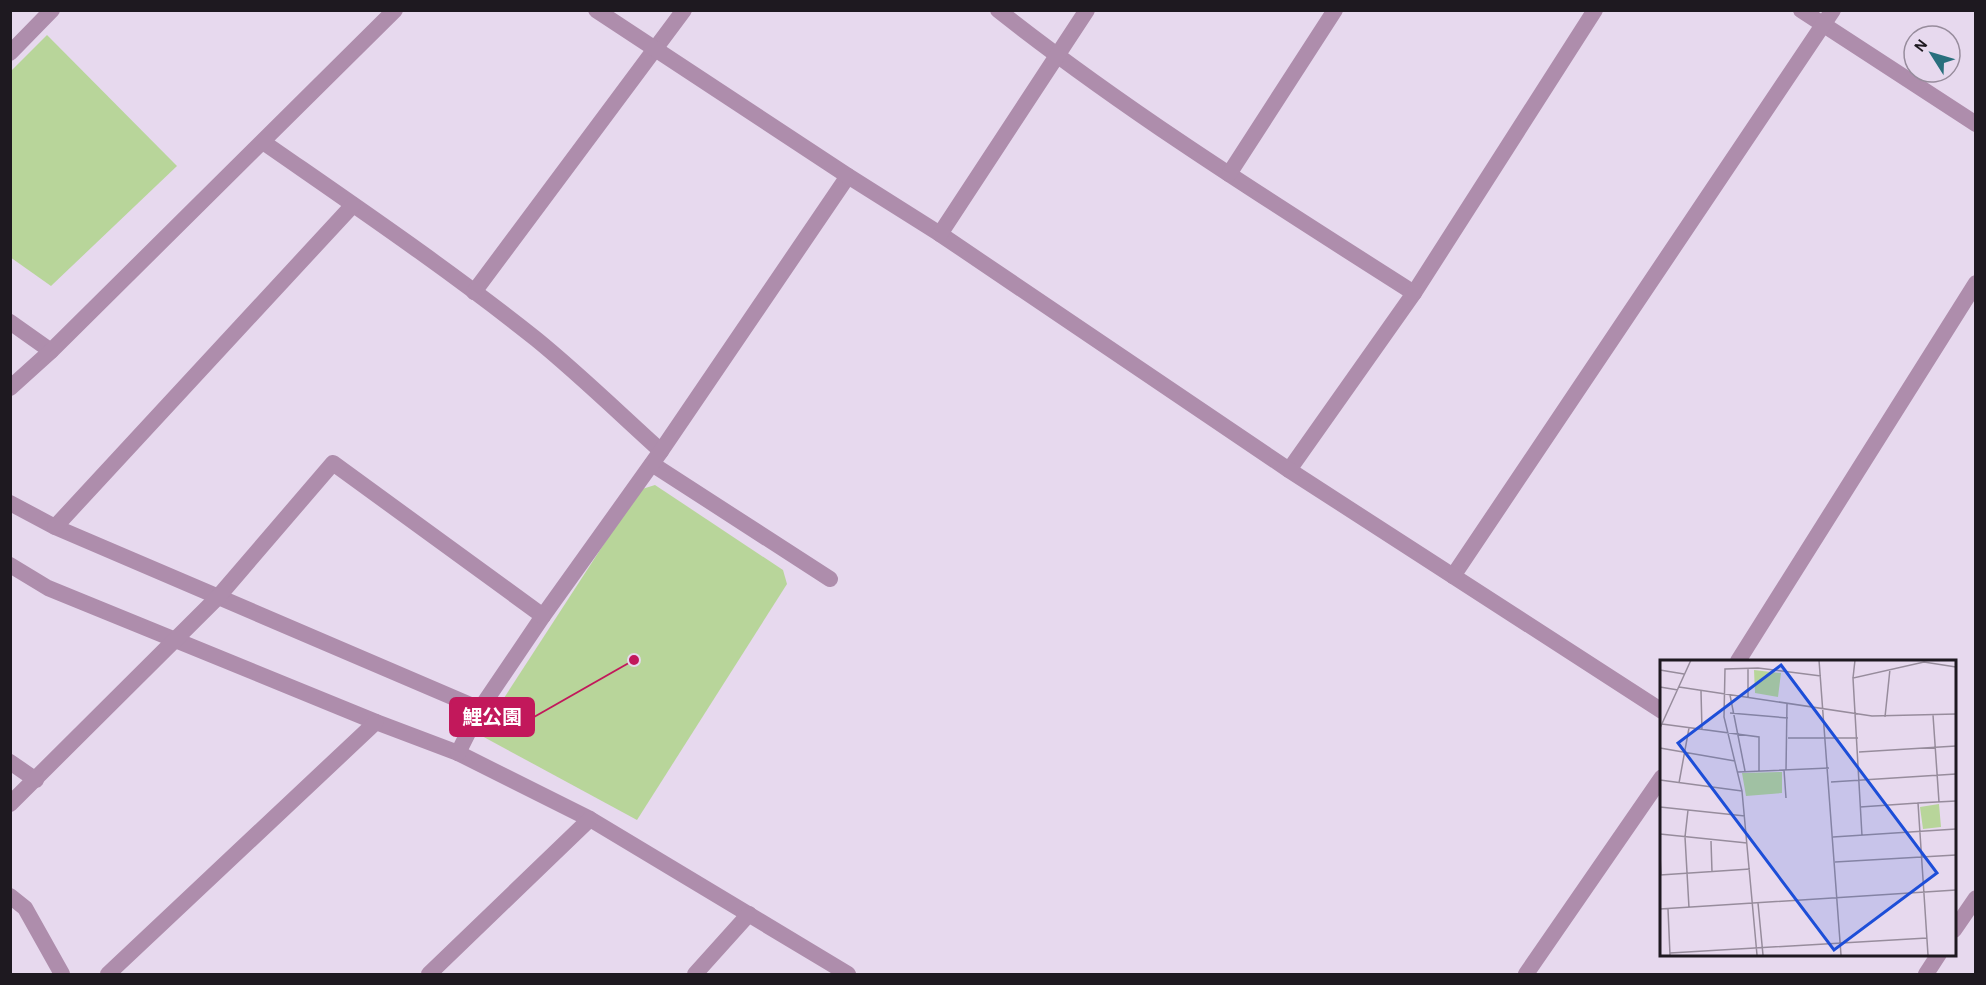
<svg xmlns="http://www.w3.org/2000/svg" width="1986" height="985" viewBox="0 0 1986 985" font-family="'Alegreya Sans','Noto Sans JP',sans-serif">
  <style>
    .green { fill: #b8d59a }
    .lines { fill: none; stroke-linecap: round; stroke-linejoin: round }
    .minor { stroke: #ae8dac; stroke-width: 16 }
    .tertiary { stroke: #ae8dac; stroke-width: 16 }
    .inset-road { fill: none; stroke: #978c9c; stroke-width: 1.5 }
    .view { fill: #1d4ed8; fill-opacity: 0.15; stroke: #1d4ed8; stroke-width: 3 }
    .inset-edge { fill: none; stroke: #1e1920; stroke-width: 3 }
    .leader { fill: none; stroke: #c2185b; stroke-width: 2 }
    .callout-dot { fill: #c2185b; stroke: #e7d9ee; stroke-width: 2 }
    .callout { fill: #c2185b; stroke: #c2185b; stroke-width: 2 }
    .callout-label { font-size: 20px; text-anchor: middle; font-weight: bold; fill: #fff }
  </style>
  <rect width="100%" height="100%" fill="#e7d9ee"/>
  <!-- green -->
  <g class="green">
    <path d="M47 35 177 166 51 286 10 257 11 71Z"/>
    <path d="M655 485 783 570 787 584 637 820 480 735 639 490Z"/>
  </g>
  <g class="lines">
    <!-- minor -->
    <g class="minor">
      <path d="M998 10C1130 114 1273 203 1414 293"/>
      <path d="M1801 10 1976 124"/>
      <path d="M10 53 52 10"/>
      <path d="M263 142C355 206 448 269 536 339 579 374 620 414 661 451"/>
      <path d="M1229 174 1335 10"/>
      <path d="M474 292 684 10"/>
      <path d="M10 322 51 351"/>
      <path d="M652 464 830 579"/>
      <path d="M1289 470 1414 293 1595 10"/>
      <path d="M10 503 55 527 480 709"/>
      <path d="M55 527 353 205"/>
      <path d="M10 565 48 588 376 722 458 753 590 819 848 974"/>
      <path d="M1453 576 1833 10"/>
      <path d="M458 753 480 709 543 616 661 451 848 176"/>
      <path d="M10 762 36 780"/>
      <path d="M10 804 218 597 333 463 543 616"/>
      <path d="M10 896 25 908 62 974"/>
      <path d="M1954 930 1976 898"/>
      <path d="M108 974 376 722"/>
      <path d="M429 974 590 819"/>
      <path d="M695 974 749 914"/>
      <path d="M1926 974 1939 954"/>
    </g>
    <!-- tertiary -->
    <g class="tertiary">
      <path d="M596 10 848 176 940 234 1289 470 1662 711"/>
      <path d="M940 234 1087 10"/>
      <path d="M10 388 51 351 395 10"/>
      <path d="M1738 661 1976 283"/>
      <path d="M1526 974 1662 777"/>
    </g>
  </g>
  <!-- overview -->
  <g transform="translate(1660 660)">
    <rect width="296" height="296" fill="#e7d9ee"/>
    <path d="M94 10 121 13 118 37 95 33ZM122 112V133L86 136 82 113ZM279 144 281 167 263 169 260 147Z" fill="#b8d59a"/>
    <path class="inset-road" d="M159 0 181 295M88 8V38M0 10 24 14M193 18 195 0M0 27 18 30M19 27 212 56 296 54M41 31 42 71M70 35 85 111M70 53 128 58M273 55 279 142M225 57 230 9M2 64 99 77V111M0 68 31 0M128 78H198M0 88 75 101M199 92 296 86M124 110 126 138M126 110 127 44M78 112 169 108M0 120 82 131M171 122 296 114M19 123 29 68M0 147 85 156M200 147 258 143M28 150 25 177 29 248M0 174 87 183M202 176 193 18 264 2 296 7M173 177 296 169M51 181 52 212M0 196 1 215M175 202 296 195M0 215 90 209M98 243 103 295M0 249 296 230M8 249 10 295M10 293 267 278M97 295 82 131 64 57 65 9 98 8 161 16M268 295 258 143 296 141"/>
    <path class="view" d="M121 5 277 213 174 290 18 83Z"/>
    <rect width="296" height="296" class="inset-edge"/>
  </g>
  <!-- callouts -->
  <path class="leader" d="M634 660L534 717"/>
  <circle class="callout-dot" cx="634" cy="660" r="6"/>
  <rect class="callout" x="450" y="698" width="84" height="38" rx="6"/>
  <g class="callout-label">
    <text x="492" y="724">鯉公園</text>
  </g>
  <!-- border -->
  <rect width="1986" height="985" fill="none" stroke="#1e1920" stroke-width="24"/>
  <!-- north arrow -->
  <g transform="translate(1932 54) rotate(307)"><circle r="28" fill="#e7d9ee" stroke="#978c9c" stroke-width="1.5"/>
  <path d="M0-4.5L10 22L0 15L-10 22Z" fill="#296f7d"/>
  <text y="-9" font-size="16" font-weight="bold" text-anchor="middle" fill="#1e1920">N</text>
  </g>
</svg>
